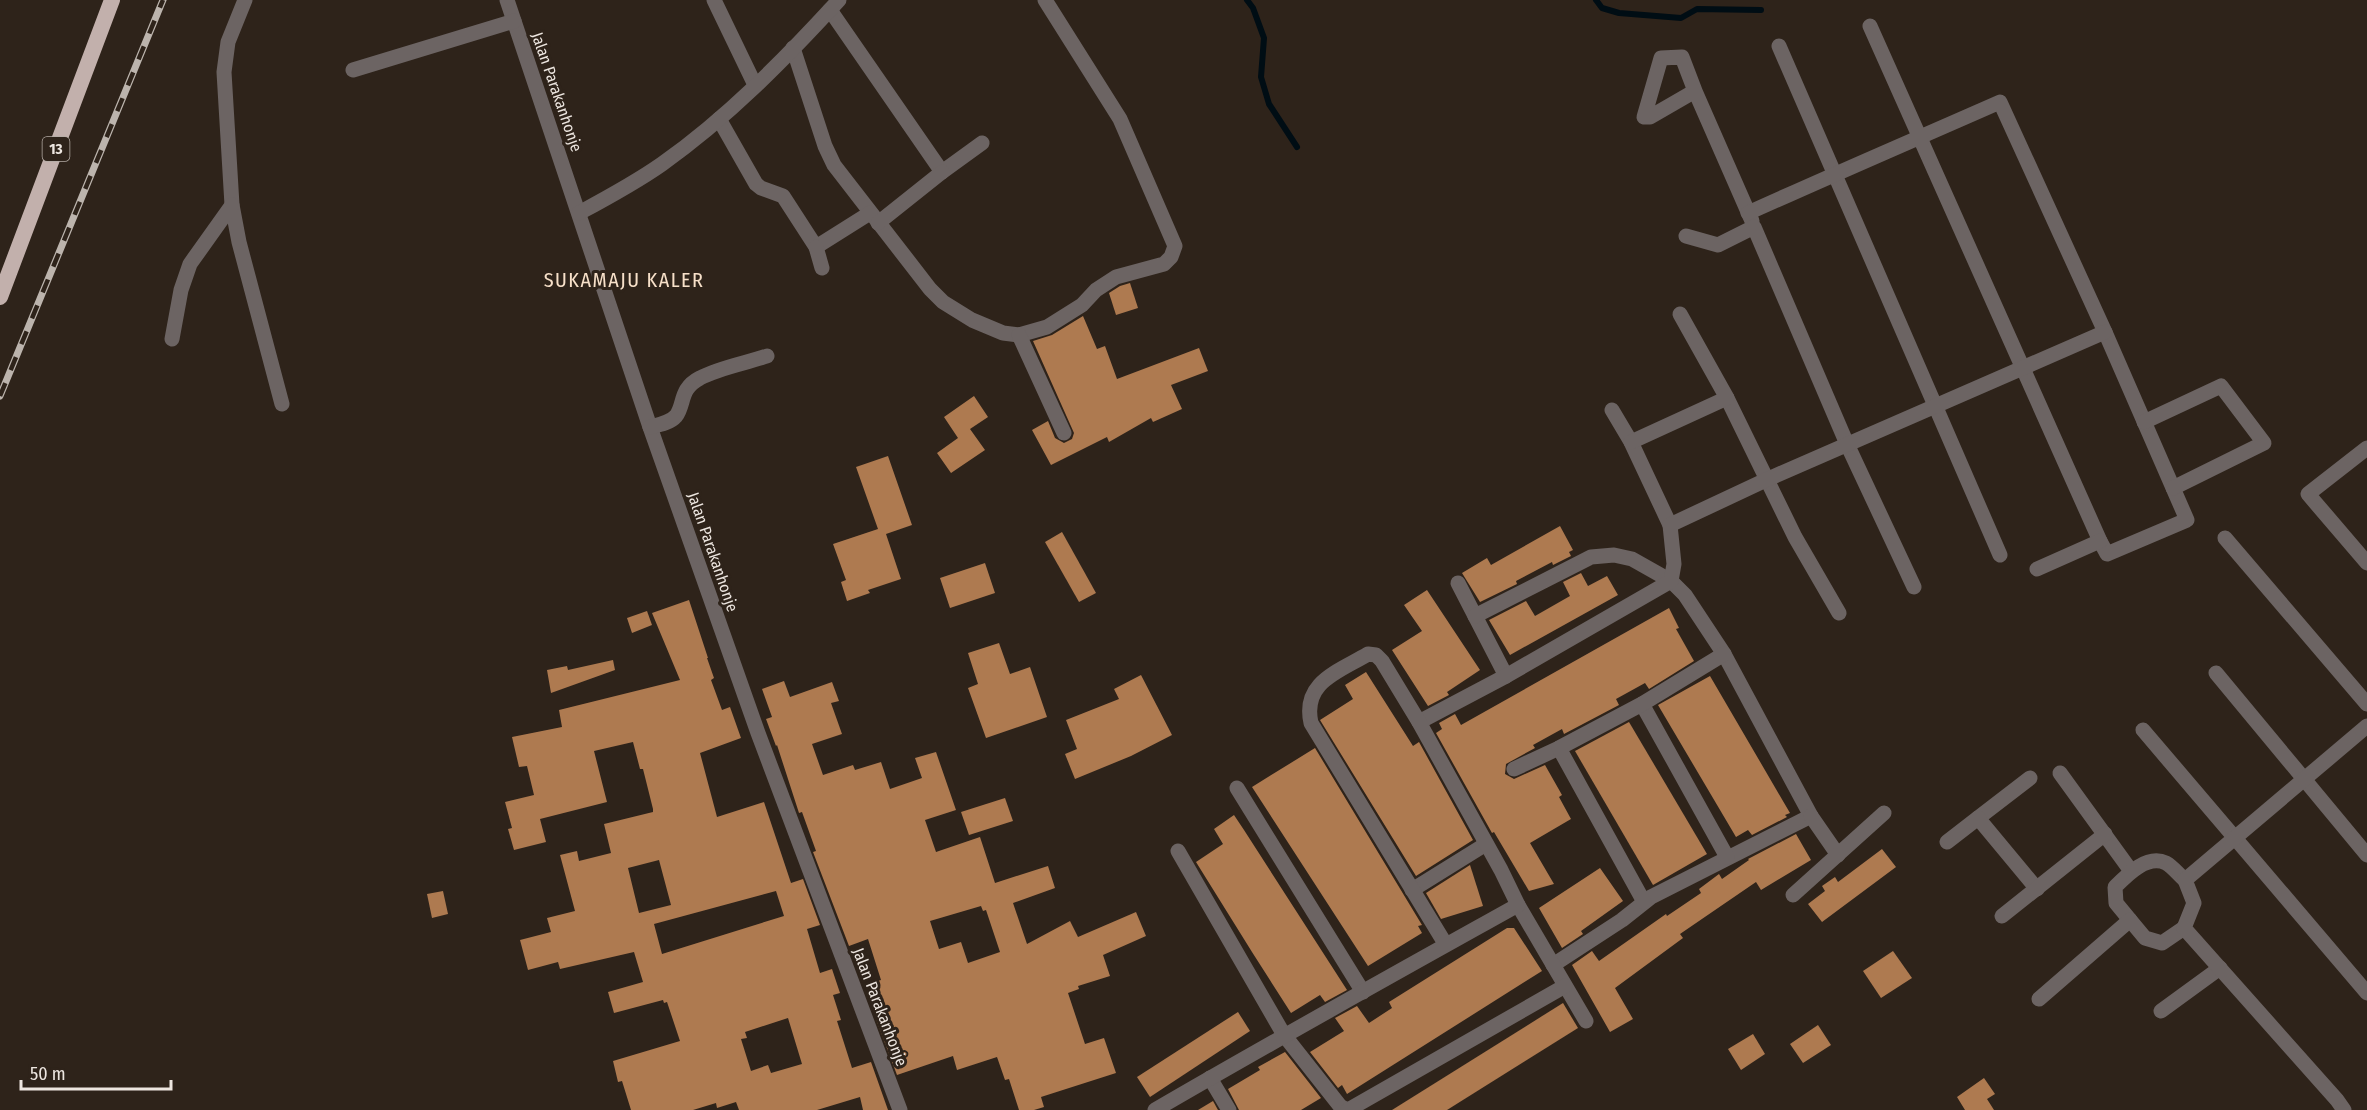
<svg xmlns="http://www.w3.org/2000/svg" width="2367" height="1110" viewBox="0 0 2367 1110" font-family="'Fira Sans Condensed',sans-serif">
  <style>
    .lines { fill: none; stroke-linecap: round; stroke-linejoin: round }
    .stream { stroke: #000d14; stroke-width: 6 }
    .building { fill: #ae7a50; fill-rule: evenodd }
    .minor { stroke: #6c6463; stroke-width: 15 }
    .trunk { stroke: #c2b0ac; stroke-width: 16 }
    .rail-casing { stroke: #bcb4ad; stroke-width: 7 }
    .rail { stroke: #2e231a; stroke-width: 4.5; stroke-dasharray: 14; stroke-linecap: butt }
    .labels { text-anchor: middle; dominant-baseline: central; stroke-width: 6; stroke-linejoin: round; paint-order: stroke }
    .shield { fill: #2e231a; stroke: #b4aca5; stroke-width: 1.5 }
    .shield-label { font-size: 15px; font-weight: bold; fill: #ede6e0 }
    .street-label { font-size: 16px; fill: #ede6e0; stroke: #2e231a }
    .quarter-label { font-size: 20px; letter-spacing: 1.5px; fill: #f7e0c9; stroke: #2e231a }
  </style>
  <rect width="100%" height="100%" fill="#2e231a"/>
  <g class="lines">
    <!-- stream -->
    <g class="stream">
      <path d="M1247 0 1253 8 1264 38 1261 77 1269 104 1297 147"/>
      <path d="M1596 0 1602 8 1619 13 1681 18 1697 9 1761 10"/>
    </g>
  </g>
  <!-- building -->
  <g class="building">
    <path d="M1130 283 1138 308 1116 315 1109 293 1120 286Z"/>
    <path d="M1083 316 1097 349 1105 346 1117 379 1199 348 1208 371 1171 385 1182 409 1153 422 1151 418 1109 442 1107 437 1051 465 1032 430 1048 421 1055 438 1064 443 1072 439 1074 433 1033 341 1052 335Z"/>
    <path d="M974 396 988 417 970 429 985 450 951 473 937 453 958 438 944 417Z"/>
    <path d="M888 456 912 525 886 534 901 579 868 590 870 593 847 601 841 582 846 580 833 544 878 529 856 467Z"/>
    <path d="M1560 526 1573 550 1569 552 1571 556 1553 565 1552 562 1516 581 1517 584 1480 602 1462 573 1487 558 1491 565Z"/>
    <path d="M1062 532 1096 593 1079 602 1045 542Z"/>
    <path d="M985 563 995 593 950 608 940 578Z"/>
    <path d="M1581 573 1588 586 1607 576 1618 595 1510 655 1489 620 1526 601 1535 616 1570 596 1563 582Z"/>
    <path d="M1427 590 1480 670 1447 692 1449 695 1428 706 1392 650 1422 631 1404 605Z"/>
    <path d="M689 600 708 658H707L714 678 711 680 722 710 730 707 741 738 700 753 717 817 764 802 791 883 803 879 820 925 807 929 820 973 832 969 840 993 833 995 841 1020 837 1021 852 1068 871 1062 888 1110H863L860 1097 817 1110H739L736 1102 717 1108 716 1103 693 1110H631L622 1081 618 1082 613 1061 680 1041 667 1002 664 1003 663 1000 614 1013 608 992 643 982 634 952 560 969 558 962 528 970 520 940 551 932 547 918 575 911 560 855 577 851 579 861 611 853 604 824 653 812V809L643 769H640L633 742 594 751 607 802 540 819 546 842 514 850 508 829 512 828 505 802 534 795 527 766 519 767 512 737 562 727 559 710 680 680 652 613ZM659 860 671 905 639 913 628 868ZM776 891 784 916 662 954 654 924ZM788 1018 802 1064 771 1073 768 1065 751 1071 741 1039 747 1038 745 1032Z"/>
    <path d="M1669 608 1679 628 1676 629 1694 661 1649 689 1645 683 1616 699 1619 705 1564 734 1562 729 1533 745 1535 748 1506 764 1505 774 1514 779 1545 765 1562 795 1559 797 1571 819 1530 843 1554 884 1529 891 1494 832 1492 833 1436 733 1442 729 1439 723 1455 714 1461 725Z"/>
    <path d="M647 611 652 625 632 633 627 618Z"/>
    <path d="M999 643 1010 674 1030 667 1047 717 986 738 968 688 978 684 968 653Z"/>
    <path d="M613 660 615 670 551 693 547 670 567 666 568 670Z"/>
    <path d="M1366 672 1413 746 1419 742 1473 840 1416 876 1320 720 1353 699 1345 685Z"/>
    <path d="M1141 675 1172 735 1131 756 1075 779 1065 754 1077 749 1066 720 1119 699 1114 689Z"/>
    <path d="M1710 676 1790 813 1785 815 1787 817 1752 835 1748 830 1736 837 1658 705Z"/>
    <path d="M784 681 790 697 832 682 839 701 831 703 842 734 812 744 823 775 853 765 855 770 881 762 890 789 922 778 915 758 936 752 956 810 925 820 936 852 980 837 995 883 1048 866 1055 888 1013 903 1027 944 1070 921 1078 937 1136 912 1146 936 1103 955 1110 976 1078 986 1079 989 1068 993 1085 1044 1104 1038 1116 1073 1041 1097 1044 1107 1034 1110H1019L1009 1079 1005 1080 997 1057 957 1070 953 1056 897 1075 876 1019 883 1016 871 983 881 980 868 939 849 946 813 852 816 851 802 812 799 813 777 745 776 746 766 719 772 717 762 689ZM981 906 983 911 986 910 1000 952 968 963 961 942 939 949 930 921Z"/>
    <path d="M1629 722 1707 854 1653 885 1575 751Z"/>
    <path d="M1315 748 1422 925 1418 926 1422 933 1368 966 1252 787Z"/>
    <path d="M1005 798 1013 821 969 835 961 812Z"/>
    <path d="M1234 815 1244 830 1347 990 1325 1002 1320 995 1291 1013 1252 952 1196 862 1223 844 1214 829Z"/>
    <path d="M1796 834 1811 860 1761 890 1756 882 1680 934 1683 938 1615 988 1633 1019 1610 1032 1572 965 1592 951 1599 961 1666 914 1667 916 1701 893 1699 889 1719 874 1722 879 1749 860 1748 859Z"/>
    <path d="M1882 849 1896 867 1822 922 1808 904 1825 891 1822 886 1835 877 1838 882Z"/>
    <path d="M1470 865 1483 906 1441 919 1426 893Z"/>
    <path d="M1600 868 1623 901 1581 931 1583 934 1562 948 1539 908Z"/>
    <path d="M443 891 448 914 432 918 427 894Z"/>
    <path d="M1507 928H1514L1542 971 1347 1094 1342 1085 1338 1088 1310 1052 1344 1031 1335 1018 1357 1006 1369 1023 1392 1008 1389 1002Z"/>
    <path d="M1893 951 1912 978 1881 998 1863 971Z"/>
    <path d="M1563 1003 1578 1028 1447 1110H1392Z"/>
    <path d="M1238 1012 1250 1031 1150 1097 1137 1077Z"/>
    <path d="M1818 1025 1831 1045 1803 1063 1790 1044Z"/>
    <path d="M1753 1034 1765 1054 1741 1070 1728 1049Z"/>
    <path d="M1285 1052 1321 1098 1301 1110H1239L1228 1089 1260 1070 1258 1067Z"/>
    <path d="M1984 1078 1995 1094 1987 1099 1994 1110H1965L1957 1097Z"/>
    <path d="M1213 1101 1218 1110H1198Z"/>
  </g>
  <g class="lines">
    <!-- minor -->
    <g class="minor">
      <path d="M245 0 228 42 224 72 232 205 239 242 282 404"/>
      <path d="M507 0 650 427 758 733 900 1110"/>
      <path d="M714 0 755 85"/>
      <path d="M830 10 942 172 982 143"/>
      <path d="M1779 46 2000 555"/>
      <path d="M793 48 825 146 834 165 930 289 943 302 972 320 1003 333 1019 335 1047 327 1082 305 1096 290 1116 277 1164 264 1171 257 1175 246 1120 119 1045 0"/>
      <path d="M353 70 514 21"/>
      <path d="M1695 91 1682 57 1661 58 1644 117H1650L1695 91 1752 221"/>
      <path d="M719 119 756 184 761 188 783 196 816 247 870 213"/>
      <path d="M579 213C607 198 635 183 662 164 727 118 785 59 839 0"/>
      <path d="M1748 213C1832 175 1916 139 2000 102L2105 332 2187 520 2107 554 2100 541C2024 369 1948 197 1870 26"/>
      <path d="M878 223 942 172"/>
      <path d="M1686 236 1718 245 1754 227 1847 444 1914 587"/>
      <path d="M816 247 822 268"/>
      <path d="M1019 335 1064 433"/>
      <path d="M172 339 181 290 190 264 232 205"/>
      <path d="M1727 398 1795 537 1839 613"/>
      <path d="M1612 410 1631 442 1670 525"/>
      <path d="M2144 422 2221 386 2264 443 2173 488"/>
      <path d="M650 427C658 425 670 423 676 416 685 404 679 389 700 378 718 368 746 363 767 356"/>
      <path d="M1631 442 1727 398 1680 314"/>
      <path d="M2367 448 2308 494 2367 563"/>
      <path d="M2225 538 2367 704"/>
      <path d="M2037 569 2100 541"/>
      <path d="M1458 583 1506 676"/>
      <path d="M1475 616 1591 557 1614 555 1632 559 1671 581 1685 595 1724 654 1811 816 1651 897 1622 920 1553 965"/>
      <path d="M2216 673 2367 855"/>
      <path d="M1642 704 1727 857"/>
      <path d="M1419 722 1506 676 1671 581 1674 564 1670 525 1768 479 2105 332"/>
      <path d="M2143 730 2367 993"/>
      <path d="M1514 769 1559 748"/>
      <path d="M2060 773 2131 871"/>
      <path d="M1237 788 1363 992"/>
      <path d="M1811 816 1838 855"/>
      <path d="M1978 818 2030 778"/>
      <path d="M1947 842 1978 818 2037 889"/>
      <path d="M1178 851 1284 1035 1340 1106 1347 1110"/>
      <path d="M1412 890 1486 844"/>
      <path d="M1793 895 1884 813"/>
      <path d="M1644 902 1559 748 1642 704 1724 654"/>
      <path d="M1518 905 1586 1021"/>
      <path d="M2002 916 2105 834"/>
      <path d="M2130 920 2116 903 2115 887C2127 875 2147 854 2166 863 2173 867 2179 875 2185 880"/>
      <path d="M2039 999 2130 920 2145 938 2162 943 2184 928"/>
      <path d="M2161 1011 2220 968"/>
      <path d="M1210 1078 1229 1110"/>
      <path d="M1155 1110C1275 1040 1396 973 1518 905L1501 870 1419 722 1382 661 1376 655 1368 654C1338 672 1302 682 1311 723L1446 945"/>
      <path d="M1348 1110 1565 986"/>
      <path d="M2344 1110 2337 1100 2184 928 2194 903 2185 880 2367 726"/>
    </g>
    <!-- trunk -->
    <path class="trunk" d="M0 297 112 0"/>
    <!-- rail casing -->
    <g class="rail-casing">
      <path id="rail" d="M0 396 163 0"/>
    </g>
    <!-- rail -->
    <use href="#rail" class="rail"/>
  </g>
  <g class="labels">
    <!-- shield labels -->
    <rect class="shield" x="42.5" y="137" width="27" height="24" rx="4.5"/>
    <g class="shield-label">
      <text x="56" y="149">13</text>
    </g>
    <!-- street labels -->
    <g class="street-label">
      <text transform="translate(557 92) rotate(71)">Jalan Parakanhonje</text>
      <text transform="translate(713 552) rotate(71)">Jalan Parakanhonje</text>
      <text transform="translate(880 1007) rotate(69)">Jalan Parakanhonje</text>
    </g>
    <!-- quarter labels -->
    <g class="quarter-label">
      <text x="624" y="280">SUKAMAJU KALER</text>
    </g>
  </g>
  <!-- scale -->
  <path d="M21 1080v9h150v-9" fill="none" stroke="#ede6e0" stroke-width="3"/>
  <text x="30" y="1080" font-size="18" fill="#ede6e0" stroke="#2e231a" stroke-width="4.5" paint-order="stroke">50 m</text>
</svg>
